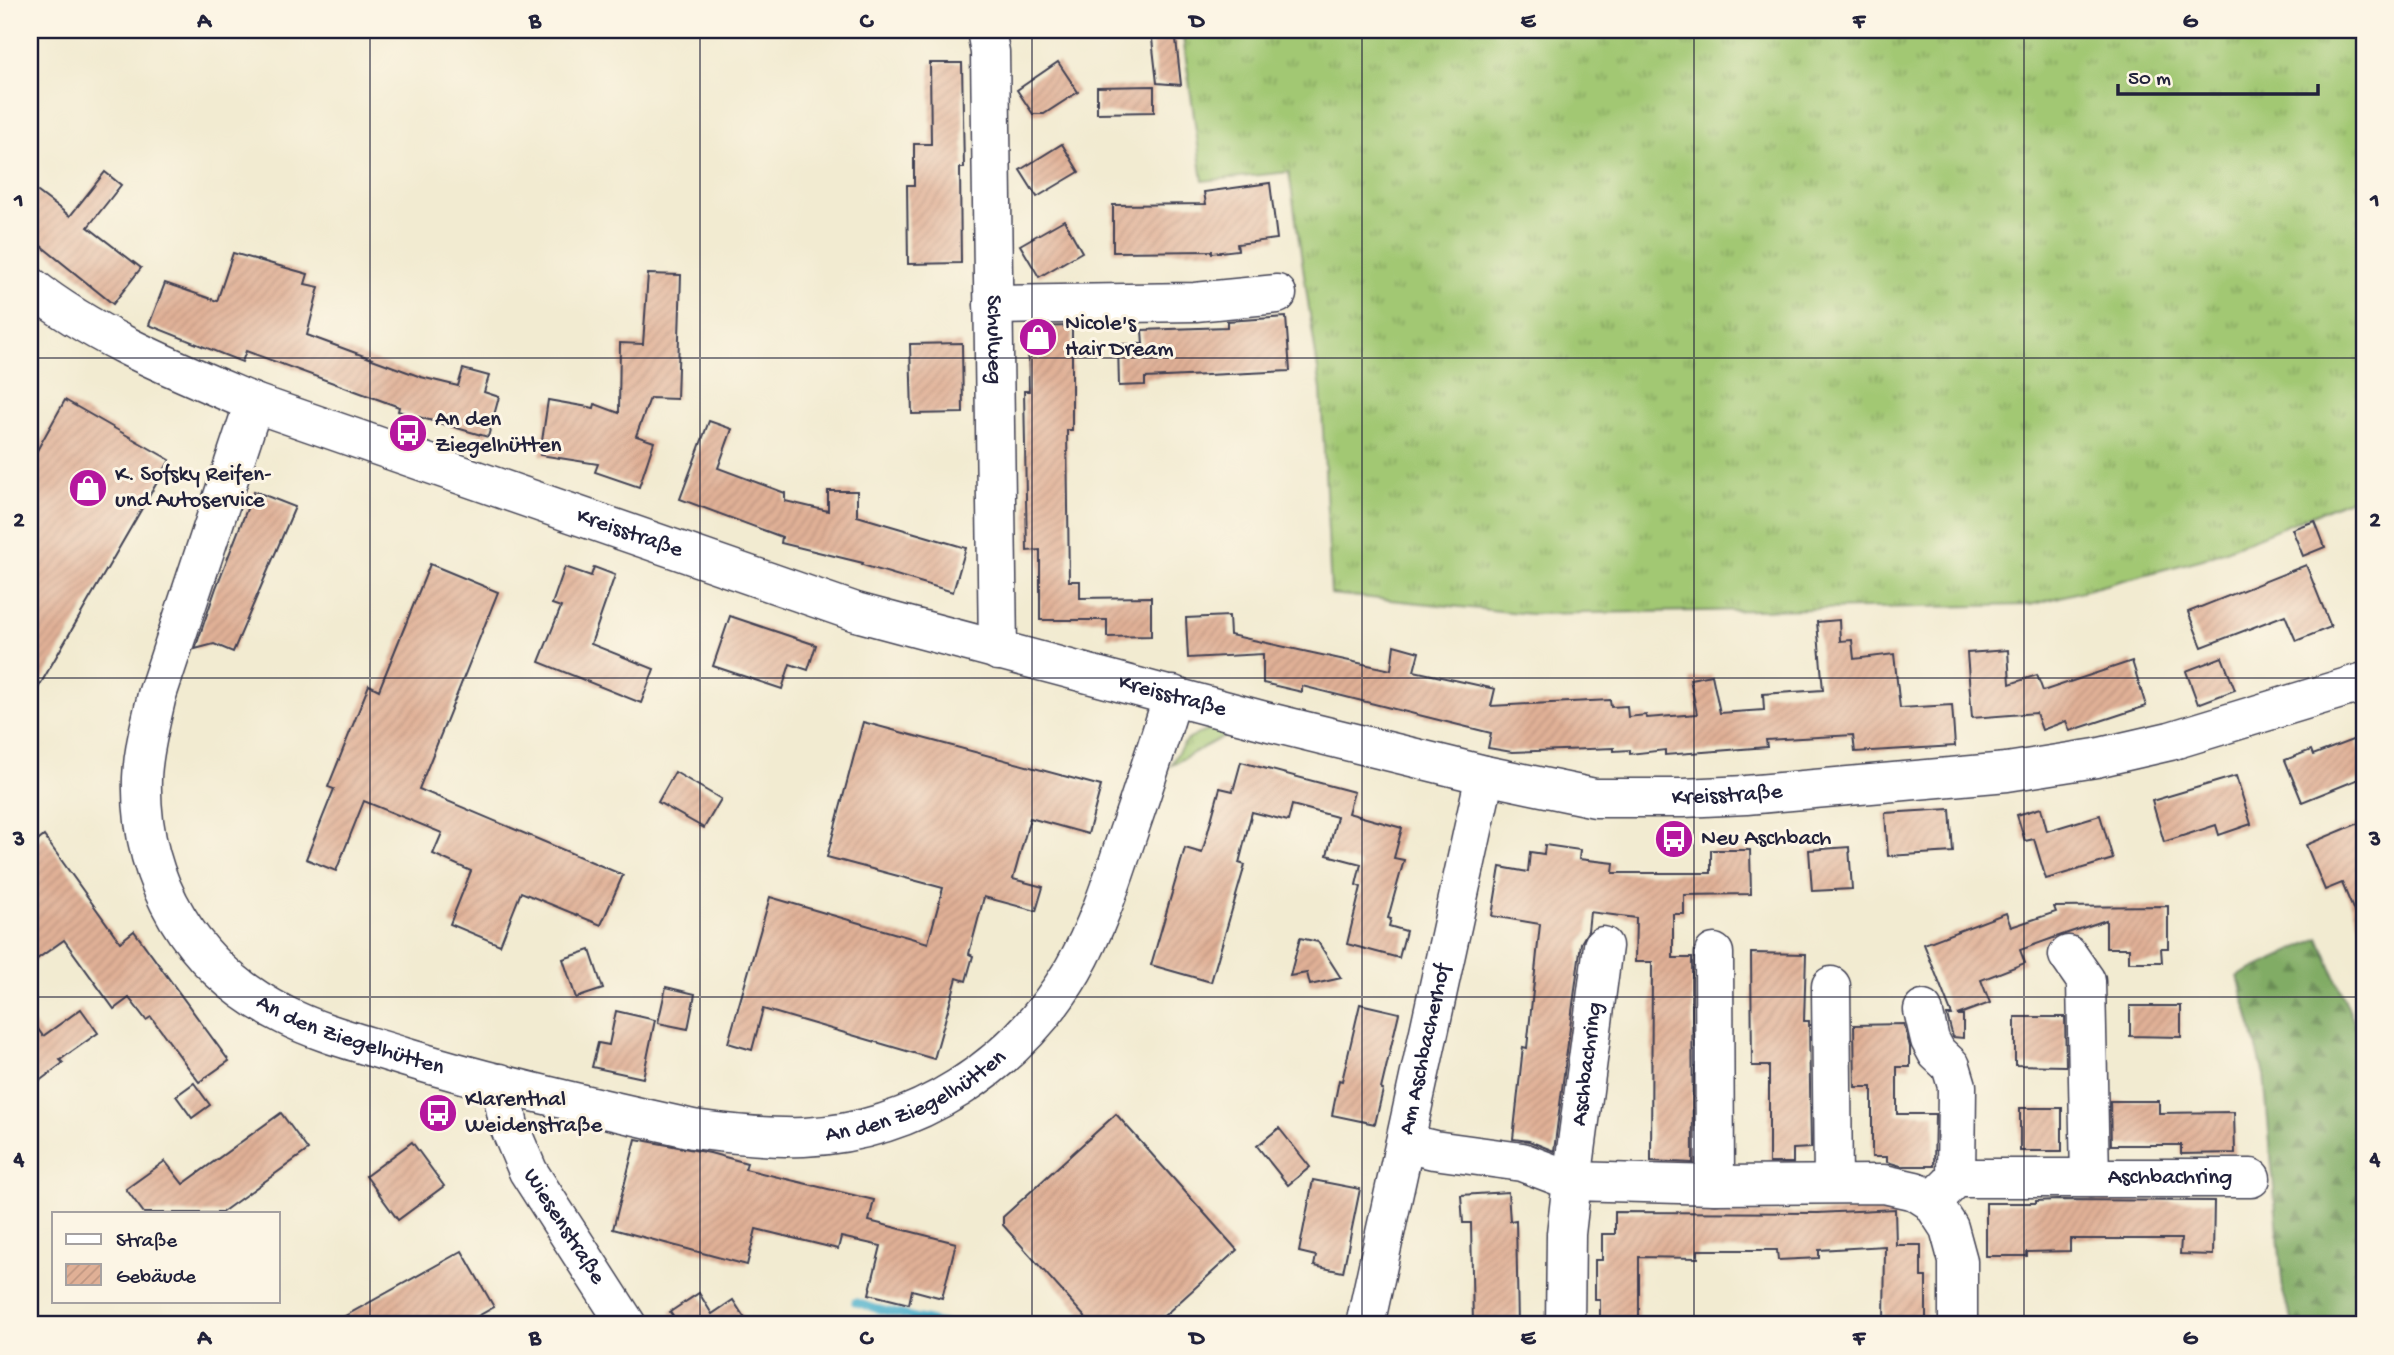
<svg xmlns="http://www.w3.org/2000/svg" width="2394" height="1355" viewBox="0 0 2394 1355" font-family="'Gochi Hand',sans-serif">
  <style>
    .grass { fill: url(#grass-tufts); stroke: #627557; stroke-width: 2 }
    .forest { fill: url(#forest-firs); stroke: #526750; stroke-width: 2 }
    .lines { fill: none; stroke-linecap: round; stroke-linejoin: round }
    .stream { stroke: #4db1cc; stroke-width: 8 }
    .building { fill: url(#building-hatch) }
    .minor-casing { stroke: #414052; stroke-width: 41 }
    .minor { stroke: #fff; stroke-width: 38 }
    .grid { fill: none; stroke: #22223b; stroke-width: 2; stroke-opacity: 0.55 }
    .labels { text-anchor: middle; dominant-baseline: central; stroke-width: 6; stroke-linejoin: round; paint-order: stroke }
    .poi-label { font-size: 23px; fill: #22223b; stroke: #fcf5e5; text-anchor: start }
    .street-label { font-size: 23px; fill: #22223b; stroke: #fcf5e5 }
    .neatline { fill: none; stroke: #22223b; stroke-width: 2.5 }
    .grid-label { font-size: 23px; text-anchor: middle; font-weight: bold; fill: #22223b }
  </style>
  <defs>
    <pattern id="grass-tufts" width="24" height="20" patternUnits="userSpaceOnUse" patternTransform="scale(1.75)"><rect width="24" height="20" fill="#a2c873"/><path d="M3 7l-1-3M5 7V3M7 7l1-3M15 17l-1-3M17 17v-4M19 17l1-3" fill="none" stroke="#84a260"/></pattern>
    <pattern id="forest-firs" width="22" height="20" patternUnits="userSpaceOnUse" patternTransform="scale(1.75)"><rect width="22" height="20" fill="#81ac65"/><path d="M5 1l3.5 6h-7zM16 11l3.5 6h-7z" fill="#698c54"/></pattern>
    <pattern id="building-hatch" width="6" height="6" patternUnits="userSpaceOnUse" patternTransform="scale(1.75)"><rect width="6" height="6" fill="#e0b096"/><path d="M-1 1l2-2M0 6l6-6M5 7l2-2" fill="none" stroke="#c09782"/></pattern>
  </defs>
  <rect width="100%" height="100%" fill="#fcf5e5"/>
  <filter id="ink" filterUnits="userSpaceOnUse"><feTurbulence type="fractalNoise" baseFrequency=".0143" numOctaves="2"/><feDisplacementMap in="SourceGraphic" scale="14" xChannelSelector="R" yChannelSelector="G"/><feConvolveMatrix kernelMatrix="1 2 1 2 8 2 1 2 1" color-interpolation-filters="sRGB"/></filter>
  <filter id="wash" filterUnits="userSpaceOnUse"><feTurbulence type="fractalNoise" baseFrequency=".00686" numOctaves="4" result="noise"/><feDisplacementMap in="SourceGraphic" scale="28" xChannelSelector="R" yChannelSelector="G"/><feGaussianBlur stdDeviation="1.57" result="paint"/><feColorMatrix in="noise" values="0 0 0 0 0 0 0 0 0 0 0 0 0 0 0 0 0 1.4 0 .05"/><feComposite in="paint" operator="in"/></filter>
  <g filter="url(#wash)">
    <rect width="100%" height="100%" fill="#f2ebd1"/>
    <!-- grass -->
    <g class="grass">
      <path d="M1182 30H2364V494L2203 559 2030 605 1530 614 1331 594 1321 390 1289 172 1203 181Z"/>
      <path d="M1213 730 1230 733 1171 765C1182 743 1189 734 1213 730Z"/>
    </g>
    <!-- forest -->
    <path class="forest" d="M2319 938 2364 1046V1325H2293L2283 1292 2264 1075 2238 976Z"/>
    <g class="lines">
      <!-- stream -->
      <path class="stream" d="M855 1302 877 1309 948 1325"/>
    </g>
    <g id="blocks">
      <!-- building -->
      <g class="building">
        <path d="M1151 30H1175L1181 85 1157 83Z"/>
        <path d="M1058 62 1078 92 1044 114H1033L1017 90Z"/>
        <path d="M930 63H962L964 168H960L961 263 908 264 907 185H914V144H931Z"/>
        <path d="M1154 86V112L1097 113V87Z"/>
        <path d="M1062 144 1079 172 1037 197 1020 170Z"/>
        <path d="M105 172 121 185 88 227 141 268 113 304 30 237V186L70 216Z"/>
        <path d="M1270 183 1277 239 1237 244 1238 250 1212 253V251L1113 252V205L1206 204 1204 192Z"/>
        <path d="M1064 220 1082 252 1039 277 1020 245Z"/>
        <path d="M233 253 308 274 305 284 319 287 307 335 421 377 458 386 463 369 489 376 484 392 499 397 488 437 398 411 399 407 246 351 242 362 149 325 165 283 217 301Z"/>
        <path d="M648 274 681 275 677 399 650 398 636 436 654 442 639 487 595 472 598 464 540 455 548 400 594 408 595 404 619 413 620 343 643 344Z"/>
        <path d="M1286 317 1290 371 1145 378V385L1119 386 1118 344H1143L1142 330 1227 327V321Z"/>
        <path d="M1072 326V430H1067L1069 581H1080V598L1151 597V636L1107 637V620H1040V550L1027 551 1024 391H1029L1028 327Z"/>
        <path d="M962 343 963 413 912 414 910 344Z"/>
        <path d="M65 400 170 460 30 702V463Z"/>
        <path d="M709 421 732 429 718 468 785 493V501L828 511V491H857V516L966 548 953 592 862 565 863 563 781 543 782 537 680 499Z"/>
        <path d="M254 491 295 507 233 652 214 644 195 649 216 588Z"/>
        <path d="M2315 521 2325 547 2303 556 2292 529Z"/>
        <path d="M430 564 498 592 419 789 623 875 601 925 521 892 500 945 450 924 471 871 433 854 442 833 364 801 336 871 306 859 334 789 328 787 369 685 379 690Z"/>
        <path d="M2306 565 2331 627 2296 641 2285 615 2202 647 2188 612Z"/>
        <path d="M565 567 591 576 594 567 615 575 591 644 654 669 641 703 539 662 561 607 552 604Z"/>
        <path d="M730 616 816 645 808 670 790 664 782 689 713 666Z"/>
        <path d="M1229 616 1230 635 1391 670 1394 645 1419 652 1414 671 1495 689 1491 706 1610 700 1611 707 1627 706 1628 717 1646 715 1647 718 1697 714 1690 679 1712 675 1720 713 1764 710 1763 694 1823 690 1817 622 1839 620 1840 641 1852 640 1854 659 1894 654 1900 708 1952 705 1955 746 1855 752 1853 735 1766 740 1767 747 1665 755V750L1630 754V750L1614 751V748L1512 752 1488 748 1491 733 1302 686V692L1263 683V654L1188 658 1186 618Z"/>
        <path d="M2008 650 2010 684 2037 675 2043 691 2132 661 2146 706 2070 731 2066 721 2042 730 2036 713 1972 718 1967 653Z"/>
        <path d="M2222 657 2235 690 2198 704 2186 671Z"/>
        <path d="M863 722 1101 786 1088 834 1030 818 1013 879 1043 887 1036 911 984 897 969 954 973 956 966 981 957 978 934 1059 763 1009 752 1050 728 1043 770 897 928 943 943 888 827 857Z"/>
        <path d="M2355 739 2364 765V777L2302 802 2285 760 2311 750 2313 755Z"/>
        <path d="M1241 762 1354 792 1348 813 1402 828 1394 858 1404 860 1388 918 1391 919 1389 926 1406 931 1399 958 1347 944 1361 887 1356 885 1361 864 1327 855 1337 817 1292 805 1288 821 1252 812 1239 863 1245 865 1211 982 1151 965 1185 848 1202 853 1220 788 1233 791Z"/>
        <path d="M675 772 721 799 704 828 658 802Z"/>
        <path d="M2236 776 2251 824 2219 835 2216 825 2164 842 2152 801Z"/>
        <path d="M2041 808 2047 831 2100 815 2113 859 2046 879 2034 839 2025 841 2017 815Z"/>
        <path d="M1950 809 1953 852 1888 856 1885 813Z"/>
        <path d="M2364 821V935L2342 883 2325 890 2306 845Z"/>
        <path d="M44 836 120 942 134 931 229 1061 199 1082 151 1017 146 1020 129 998 114 1009 64 940 30 964V847Z"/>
        <path d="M1545 845 1580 850 1579 859 1614 863 1613 873H1711V850H1750L1751 894 1684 895V914H1673V958H1692L1693 1163 1651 1161 1652 962H1635L1636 918 1590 912 1588 931 1581 943 1554 1151 1529 1141 1513 1139 1523 1047 1527 1048 1540 924 1492 916 1500 867 1528 872 1530 852 1544 854Z"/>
        <path d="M1849 847 1852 889 1812 891 1809 850Z"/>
        <path d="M2168 906V948H2161L2162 962H2129V948H2106V920L2056 937 2020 950 2025 963 1981 980 1990 1003 1957 1015H1963V1038L1953 1037 1947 1015H1952L1924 944 2006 913 2011 927 2056 912 2054 907Z"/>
        <path d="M1300 938 1318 942 1341 978 1310 985 1307 973 1290 976Z"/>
        <path d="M590 950 603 989 576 998 563 959Z"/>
        <path d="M1751 953 1806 954 1804 1021H1809L1811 1148 1793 1149V1163H1769V1066H1752Z"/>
        <path d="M666 987 695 994 688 1029 658 1023Z"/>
        <path d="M1360 1004 1399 1013 1381 1089 1383 1090 1375 1124 1332 1115 1339 1080 1342 1081Z"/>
        <path d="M2130 1006H2181V1037L2130 1036Z"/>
        <path d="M81 1009 98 1033 60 1060 63 1063 30 1088V1018L43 1036Z"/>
        <path d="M616 1011 655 1020 643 1078 592 1067 598 1043 609 1045Z"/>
        <path d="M2015 1017H2065L2066 1066 2015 1065Z"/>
        <path d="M1904 1024 1910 1047V1067H1897V1114H1935L1934 1166H1901L1887 1162V1157H1872V1087H1855L1854 1025Z"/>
        <path d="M194 1083 210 1105 192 1118 176 1096Z"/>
        <path d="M2110 1101H2159V1113L2234 1112 2235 1153 2181 1154V1145H2111Z"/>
        <rect x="2020" y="1108" width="42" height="43"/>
        <path d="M281 1113 308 1150 221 1213H144L126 1189 165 1161 183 1184Z"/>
        <path d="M1116 1114 1237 1250 1154 1325H1092L1003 1225V1217Z"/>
        <path d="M1279 1128 1310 1167 1288 1185 1257 1146Z"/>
        <path d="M636 1139 710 1153 747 1163 745 1169 874 1200 869 1221 956 1243 942 1298 912 1290 909 1304 869 1294 881 1246 841 1237 838 1249 756 1229 747 1265 613 1229Z"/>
        <path d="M412 1142 444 1186 398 1220 366 1176Z"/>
        <path d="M1313 1180 1360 1189 1343 1272 1314 1266 1316 1256 1299 1252Z"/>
        <path d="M1508 1192 1510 1221 1516 1220 1518 1325 1473 1324 1471 1223H1463L1461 1195Z"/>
        <path d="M2057 1200 2214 1201 2213 1255 2180 1254 2181 1239H2070V1251L2027 1252V1256H1986V1203H2036V1201Z"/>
        <path d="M1895 1209 1896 1245H1921V1277H1926V1323H1884L1885 1246 1819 1250V1258L1778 1260 1777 1250H1698V1258L1639 1257V1325H1600V1299H1595V1260H1602V1234H1615V1212L1818 1213Z"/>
        <path d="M462 1251 494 1307 462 1325H329Z"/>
        <path d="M699 1293 712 1314 733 1300 749 1325H679L670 1312Z"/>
      </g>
    </g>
  </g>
  <g filter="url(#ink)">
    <use href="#blocks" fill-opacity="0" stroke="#414052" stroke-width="2"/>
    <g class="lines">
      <!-- minor casing -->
      <g class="minor-casing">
        <g id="minor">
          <path id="s1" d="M986 30 990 52 998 651"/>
          <path id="s2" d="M30 286C96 338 177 370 254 403L856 612 1265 721 1485 775 1595 798H1683L1746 795 2007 772 2096 758 2170 741 2364 682"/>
          <path d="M993 305 1195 302 1277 294"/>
          <path id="s3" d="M254 403 157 695C151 722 143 750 142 778 139 881 192 969 284 1015 321 1034 364 1044 404 1057 499 1086 596 1107 693 1129 730 1134 767 1138 804 1137 916 1132 1016 1066 1073 970 1096 930 1111 885 1125 842 1142 793 1158 744 1173 695"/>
          <path d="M1714 953 1715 1185"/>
          <path d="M2068 955 2086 981 2090 1178"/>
          <path d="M1831 986 1833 1183"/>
          <path d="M1923 1010 1930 1040 1937 1053 1951 1066 1957 1086 1956 1178"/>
          <path id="s4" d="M500 1083 509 1126 528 1171 627 1325"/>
          <path id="s5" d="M1405 1143 1434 1150 1522 1162 1572 1181 1603 946"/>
          <path id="s6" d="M1932 1202 1956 1178H2251"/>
          <path id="s7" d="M1365 1325 1485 775"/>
          <path d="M1565 1325 1566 1234 1572 1181 1715 1185 1884 1184 1915 1191 1932 1202 1949 1228 1958 1261V1325"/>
        </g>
      </g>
      <!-- minor -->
      <use href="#minor" class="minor"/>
    </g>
  </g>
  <!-- grid -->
  <path class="grid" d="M370 30V1325M700 30V1325M1032 30V1325M1362 30V1325M1694 30V1325M2024 30V1325M30 358H2364M30 678H2364M30 997H2364"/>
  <!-- icons -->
  <defs>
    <g id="shop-disc" transform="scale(2.0125)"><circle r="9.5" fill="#b5179e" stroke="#fcf5e5"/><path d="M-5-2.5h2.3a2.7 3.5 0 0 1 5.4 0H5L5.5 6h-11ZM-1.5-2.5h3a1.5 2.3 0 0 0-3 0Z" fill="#fff"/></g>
    <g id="bus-disc" transform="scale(2.0125)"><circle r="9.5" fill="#b5179e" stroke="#fcf5e5"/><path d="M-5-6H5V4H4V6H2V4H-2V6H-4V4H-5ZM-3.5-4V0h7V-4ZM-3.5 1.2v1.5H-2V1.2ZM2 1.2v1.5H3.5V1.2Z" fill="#fff"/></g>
  </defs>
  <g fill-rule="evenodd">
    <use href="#shop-disc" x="1038" y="337"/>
    <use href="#bus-disc" x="408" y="433"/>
    <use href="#shop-disc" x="88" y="488"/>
    <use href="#bus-disc" x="1674" y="839"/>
    <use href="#bus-disc" x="438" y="1113"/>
  </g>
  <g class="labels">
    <!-- poi labels -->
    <g class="poi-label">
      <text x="1065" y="324">Nicole's<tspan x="1065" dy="26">Hair Dream</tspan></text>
      <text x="435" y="420">An den<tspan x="435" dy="26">Ziegelhütten</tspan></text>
      <text x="115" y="475">K. Sofsky Reifen-<tspan x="115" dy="26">und Autoservice</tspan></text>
      <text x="1701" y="839">Neu Aschbach</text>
      <text x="465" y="1100">Klarenthal<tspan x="465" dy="26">Weidenstraße</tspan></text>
    </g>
    <!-- street labels -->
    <g class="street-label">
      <text stroke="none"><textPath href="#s1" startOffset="310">Schulweg</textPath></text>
      <text stroke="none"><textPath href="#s2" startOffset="651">Kreisstraße</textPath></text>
      <text stroke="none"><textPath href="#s2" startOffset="1218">Kreisstraße</textPath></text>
      <text stroke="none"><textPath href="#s2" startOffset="1785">Kreisstraße</textPath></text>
      <text stroke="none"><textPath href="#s3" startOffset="754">An den Ziegelhütten</textPath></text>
      <text stroke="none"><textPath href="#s7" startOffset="282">Am Aschbacherhof</textPath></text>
      <text stroke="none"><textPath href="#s5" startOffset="290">Aschbachring</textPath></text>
      <text stroke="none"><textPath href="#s3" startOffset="1342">An den Ziegelhütten</textPath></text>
      <text stroke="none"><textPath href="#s6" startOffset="248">Aschbachring</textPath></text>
      <text stroke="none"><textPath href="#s4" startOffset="159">Wiesenstraße</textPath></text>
    </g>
  </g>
  <!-- margin -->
  <rect width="2394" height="1355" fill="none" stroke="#fcf5e5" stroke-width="77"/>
  <!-- legend -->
  <rect x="52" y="1212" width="228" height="91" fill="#fcf5e5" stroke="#a5a1a1" stroke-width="2"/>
  <rect x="66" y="1234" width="35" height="10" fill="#ffffff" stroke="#a5a1a1" stroke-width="2"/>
  <text x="116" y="1246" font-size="21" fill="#22223b">Straße</text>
  <rect x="66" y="1264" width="35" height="21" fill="url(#building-hatch)" stroke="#a5a1a1" stroke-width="2"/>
  <text x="116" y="1282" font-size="21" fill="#22223b">Gebäude</text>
  <!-- scale -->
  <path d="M2118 84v10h200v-10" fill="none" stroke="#22223b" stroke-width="3.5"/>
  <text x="2128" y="84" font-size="21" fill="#22223b" stroke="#fcf5e5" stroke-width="5" paint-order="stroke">50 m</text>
  <rect x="38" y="38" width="2318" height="1278" class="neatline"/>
  <g class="grid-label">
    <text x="204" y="27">A</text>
    <text x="535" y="27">B</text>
    <text x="866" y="27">C</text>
    <text x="1197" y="27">D</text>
    <text x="1528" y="27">E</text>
    <text x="1859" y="27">F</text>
    <text x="2190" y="27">G</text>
    <text x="19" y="206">1</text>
    <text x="2375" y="206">1</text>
    <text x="19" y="526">2</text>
    <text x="2375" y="526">2</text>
    <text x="19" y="845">3</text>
    <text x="2375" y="845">3</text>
    <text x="19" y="1165">4</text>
    <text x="2375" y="1165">4</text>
    <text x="204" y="1344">A</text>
    <text x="535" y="1344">B</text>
    <text x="866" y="1344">C</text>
    <text x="1197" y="1344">D</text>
    <text x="1528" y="1344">E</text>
    <text x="1859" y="1344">F</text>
    <text x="2190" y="1344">G</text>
  </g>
</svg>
